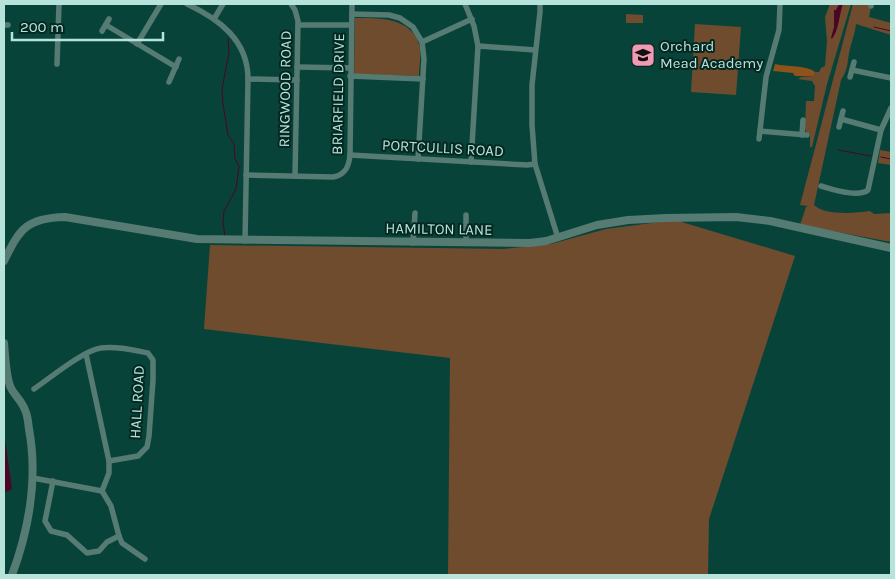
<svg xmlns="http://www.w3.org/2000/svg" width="895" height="579" viewBox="0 0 895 579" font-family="Karla,sans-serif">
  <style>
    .green { fill: #704c2e }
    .forest { fill: #8d531b }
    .water { fill: #4b0525 }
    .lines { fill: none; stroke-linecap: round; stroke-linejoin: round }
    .stream { stroke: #4b0525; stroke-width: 1 }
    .minor { stroke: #557b73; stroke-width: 5.5 }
    .tertiary { stroke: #557b73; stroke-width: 8 }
    .labels { text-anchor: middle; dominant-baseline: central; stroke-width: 4; stroke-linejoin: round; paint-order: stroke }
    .poi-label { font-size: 15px; fill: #b7e4da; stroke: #052721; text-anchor: start }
    .street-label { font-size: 15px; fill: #b7e4da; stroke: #052721 }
  </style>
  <rect width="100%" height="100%" fill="#08433a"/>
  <!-- green -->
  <g class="green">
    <path d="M830 4H851L827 84 812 147H810V134L806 132 805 128 806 101H814L815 86 812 81 798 79 801 77 814 76 815 72H819L821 68 825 66 827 41 825 17Z"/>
    <path d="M853 4H868L871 7 869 17 891 23V35L856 24C855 34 851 43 849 53 847 65 848 69 841 80L814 205C825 216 855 213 870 211L874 214 891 213V242L800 225 806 207 808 206 800 205Z"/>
    <path d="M626 14 643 15V23H626Z"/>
    <path d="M355 18C378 18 410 17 419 44 422 53 419 66 419 76L354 74Z"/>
    <path d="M695 24 741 27 736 95 691 92Z"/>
    <path d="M880 150 891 152V165L878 163Z"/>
    <path d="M675 220 795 256 709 519 708 575H448L450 358 204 329 210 245 504 249 551 244 606 229Z"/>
  </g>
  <!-- forest -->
  <path class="forest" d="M775 64C787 67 807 65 815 72L814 76H795L793 73 773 71Z"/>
  <!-- water -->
  <g class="water">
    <path d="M839 4H843C839 15 839 30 832 39L831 38 834 27V10H836Z"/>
    <path d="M4 433 12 489 4 493Z"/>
  </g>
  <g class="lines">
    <!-- stream -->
    <g class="stream">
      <path d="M874 27 891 31"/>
      <path d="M838 150 871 156"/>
      <path d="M881 157 891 159"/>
      <path d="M225 236 223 223 224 211 236 189 239 166 235 159 234 144 228 135 223 104 222 89 229 53 228 39"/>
    </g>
    <!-- minor -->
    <g class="minor">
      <path d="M187 4C219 19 248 40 248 79L245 241"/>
      <path d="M291 4 295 10 298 21 295 176"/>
      <path d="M465 4 474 26 478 46 471 162"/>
      <path d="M540 4V12L532 85V125L535 164 558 238"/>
      <path d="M871 6V4"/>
      <path d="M352 14 389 15 400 18 413 27 422 42 424 59 418 159"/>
      <path d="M214 19 223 4"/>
      <path d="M4 25H8"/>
      <path d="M106 25 176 67"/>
      <path d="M298 25H351"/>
      <path d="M102 31 109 19"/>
      <path d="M422 42 472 19"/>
      <path d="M137 44 161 4"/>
      <path d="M478 46 535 50"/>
      <path d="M57 64 59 4"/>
      <path d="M297 67 351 68"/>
      <path d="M852 70 891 78"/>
      <path d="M350 76 423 79"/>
      <path d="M850 77 854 62"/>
      <path d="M248 79 297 80"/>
      <path d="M169 82 179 59"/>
      <path d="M841 119 881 130"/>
      <path d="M839 127 843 111"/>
      <path d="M760 131 807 135"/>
      <path d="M802 135 803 120"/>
      <path d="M759 139 766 77 779 30 780 4"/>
      <path d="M350 155 527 165 535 164"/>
      <path d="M246 175 333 177C345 175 349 167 350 155L352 4"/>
      <path d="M821 186C832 189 858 198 868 190L881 130 891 108"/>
      <path d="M413 243 415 213"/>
      <path d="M466 243V215"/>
      <path d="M86 354 109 461V473L102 491"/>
      <path d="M34 389C50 378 84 350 101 348 116 346 133 350 148 353L153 360V380L149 436 147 447 138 456 109 461"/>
      <path d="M33 478 102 491"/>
      <path d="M53 481 45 521 51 531 67 535 87 553 99 551 107 542 119 536"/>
      <path d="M102 491 111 506 119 536 122 543 145 559"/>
    </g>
    <!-- tertiary -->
    <g class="tertiary">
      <path d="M4 261C20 228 27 218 65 217L197 239 530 243 546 241 597 225 628 220 666 218 736 217 770 221 891 248"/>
      <path d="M4 343C5 353 6 379 11 388 15 396 22 401 25 410 28 416 28 423 29 429 38 478 29 529 12 575"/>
    </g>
  </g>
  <!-- icons -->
  <defs>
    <g id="school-square" transform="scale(1.25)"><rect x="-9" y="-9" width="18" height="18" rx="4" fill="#f09ab5" stroke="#052721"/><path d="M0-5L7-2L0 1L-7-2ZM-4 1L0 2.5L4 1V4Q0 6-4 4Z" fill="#111"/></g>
  </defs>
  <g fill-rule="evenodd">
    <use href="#school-square" x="643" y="55"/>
  </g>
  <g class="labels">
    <!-- poi labels -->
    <g class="poi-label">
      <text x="660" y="46">Orchard<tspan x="660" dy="17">Mead Academy</tspan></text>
    </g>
    <!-- street labels -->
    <g class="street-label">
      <text transform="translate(285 89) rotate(-89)">RINGWOOD ROAD</text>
      <text transform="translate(338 94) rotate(-89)">BRIARFIELD DRIVE</text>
      <text transform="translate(443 148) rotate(3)">PORTCULLIS ROAD</text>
      <text transform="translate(439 229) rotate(1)">HAMILTON LANE</text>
      <text transform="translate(137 402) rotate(-87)">HALL ROAD</text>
    </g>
  </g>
  <!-- border -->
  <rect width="895" height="579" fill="none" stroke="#b7e4da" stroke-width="10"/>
  <!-- scale -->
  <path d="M12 32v8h151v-8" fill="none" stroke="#b7e4da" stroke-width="2.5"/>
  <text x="20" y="32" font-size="15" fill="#b7e4da" stroke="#052721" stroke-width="4" paint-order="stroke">200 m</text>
</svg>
